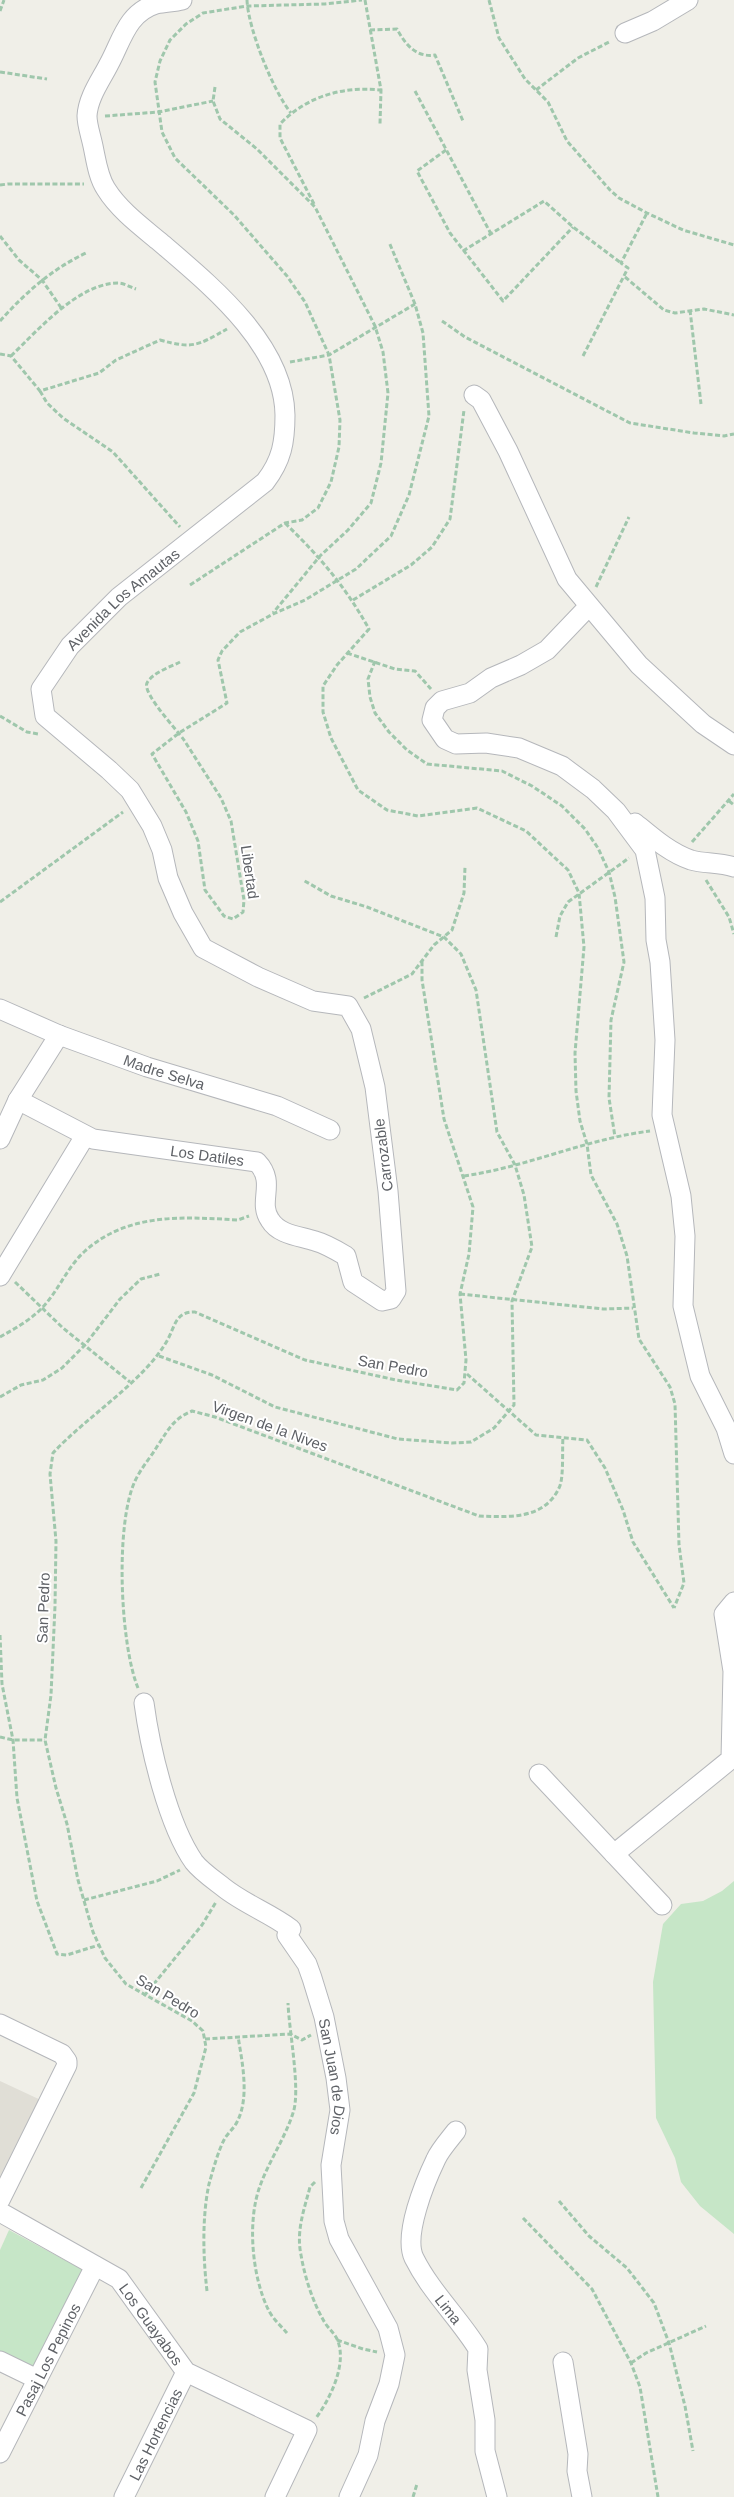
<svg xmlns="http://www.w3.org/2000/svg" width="734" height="2497" viewBox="0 0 734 2497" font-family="Helvetica,sans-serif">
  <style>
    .education { fill: #e0ded6 }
    .green { fill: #c6e6c7 }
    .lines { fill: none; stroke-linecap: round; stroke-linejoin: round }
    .street-casing { stroke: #b5b7bb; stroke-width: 21 }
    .path { stroke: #9fc7ac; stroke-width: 3; stroke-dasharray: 5 2.5; stroke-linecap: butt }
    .street { stroke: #fff; stroke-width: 19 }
    .labels { text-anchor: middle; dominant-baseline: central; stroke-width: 4; stroke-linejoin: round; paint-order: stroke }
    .street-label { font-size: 15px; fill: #5f6267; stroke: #fff }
  </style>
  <rect width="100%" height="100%" fill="#f0efe8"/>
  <!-- education -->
  <path class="education" d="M0 2081 45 2102 0 2190Z"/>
  <!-- green -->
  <g class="green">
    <path d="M734 1881V2234L700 2206 681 2182 675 2158 656 2118 653 1982 663 1924 681 1904 703 1901 722 1891Z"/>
    <path d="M9 2230 85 2271 37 2370 0 2352V2250Z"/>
  </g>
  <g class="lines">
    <!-- street casing -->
    <g class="street-casing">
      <g id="street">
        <path d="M625 33 653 21 688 0"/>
        <path d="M474 395 481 400 508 451 567 579 639 665 703 724 734 745"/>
        <path d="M589 606 547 650 521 665 491 678 470 693 442 701 435 708 432 720 445 739 456 744 486 743 519 748 562 766 593 789 616 811 645 850 655 898 656 940 660 962 665 1040 662 1115 681 1196 685 1236 683 1306 700 1376 726 1428 734 1454"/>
        <path d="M635 823C652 837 670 853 691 860 705 864 720 862 734 867"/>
        <path id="s1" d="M0 1009 59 1035 147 1067 277 1106 330 1130"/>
        <path id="s2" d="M18 1100 93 1139 257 1162C277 1183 257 1201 270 1220 279 1235 300 1236 315 1241 326 1244 336 1250 346 1256L353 1282 382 1301 391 1299 396 1291 388 1191 375 1087 361 1029 348 1006 313 1001 258 977 203 948 183 913 168 878 162 850 152 826 130 790 109 770 45 716 41 689 70 646 119 597 265 482C282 460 285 442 285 415 284 344 210 285 160 242 142 227 119 210 106 189 98 177 96 160 93 146 91 136 87 125 87 116 88 97 101 80 109 64 122 40 127 13 156 4 165 2 174 2 182 0"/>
        <path d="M0 1139 18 1100 59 1035"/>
        <path d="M0 1276 85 1136"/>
        <path id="s3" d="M144 1703C150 1748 168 1825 194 1862 201 1871 214 1880 223 1887 244 1904 270 1913 291 1929L287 1935 307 1964 312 1978 324 2017 336 2078 340 2110 331 2165 334 2221 339 2239 388 2328 395 2355 389 2384 375 2421 368 2455 349 2497"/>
        <path d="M539 1774 662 1905"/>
        <path d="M614 1854 731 1759 733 1671 724 1614 734 1602"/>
        <path d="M0 2024 62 2054 67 2061V2065L0 2200"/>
        <path id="s4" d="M456 2131C449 2140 440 2150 436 2159 425 2182 403 2235 414 2258 431 2292 459 2318 478 2349L477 2370 485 2420V2451L497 2497"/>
        <path id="s5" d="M0 2212 119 2279 186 2372 307 2430 275 2497"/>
        <path d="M0 2361 37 2379"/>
        <path d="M563 2362 578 2454 577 2471 582 2497"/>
        <path id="s6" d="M0 2453 95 2266"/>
        <path id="s7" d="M124 2497 186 2372"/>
      </g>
    </g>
    <!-- path -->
    <g class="path">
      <path d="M247 0C248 28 273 91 291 113"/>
      <path d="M365 0 381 90 380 124"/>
      <path d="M489 0 499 38 525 79 548 102 567 141 610 190 619 198 647 213 683 230 734 245"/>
      <path d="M0 11 4 0"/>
      <path d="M370 30 397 29C405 44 416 58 435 55L463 121"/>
      <path d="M0 72 47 79"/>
      <path d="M215 87 213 101 220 119 257 149 315 207 375 326 383 352 388 393 381 463 371 503 348 530 320 556 273 613"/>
      <path d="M536 90 578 58 611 41"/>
      <path d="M415 91 491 234"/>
      <path d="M105 116 159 112 213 101"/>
      <path d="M446 150 417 171 450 233 503 301 573 227"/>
      <path d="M0 185 8 184H84"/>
      <path d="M314 204 280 138V124C307 96 343 86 381 90"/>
      <path d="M0 236 19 260 42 280 62 309"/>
      <path d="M463 251 544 201 573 227 621 263"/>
      <path d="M625 277 664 310 675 313 704 309 734 315"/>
      <path d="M690 310 701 404"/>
      <path d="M0 321C25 293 52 269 86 253"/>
      <path d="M442 321 465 337 630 423 694 433 724 436 734 434"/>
      <path d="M0 354 11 356 40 391 99 373 116 360 160 340C193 349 197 346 227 329"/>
      <path d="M11 356C38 330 79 283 118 283 124 283 130 287 136 289"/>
      <path d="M583 356 628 268 621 263 647 213"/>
      <path d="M290 362 329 355 415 304"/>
      <path d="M40 391 47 403 63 418 113 452 180 527"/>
      <path d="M285 523C320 557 345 586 369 629L337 665 323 686V712L331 738 358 790 387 810 418 816 477 808 526 831 568 870 579 893 584 947 575 1053 576 1091 580 1121 587 1144 591 1175 617 1224 627 1256 639 1339 670 1387 675 1404 679 1545 684 1583 674 1608"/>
      <path d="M190 585 285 523 302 520 318 508 331 482 339 447 340 420 329 355 305 302 287 276 234 215 175 158 162 132 155 82 160 61 170 40 186 24 203 13 247 6 325 4 362 0"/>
      <path d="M596 587 629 517"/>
      <path d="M353 600 411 565 432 547 450 519 464 410"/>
      <path d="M347 653 395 669 415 671 431 689"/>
      <path d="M375 661 368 679 370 697 375 713 389 732 407 750 427 764 502 771 532 786 562 806 585 829 598 848 609 872 615 897 624 962 611 1020 609 1098 615 1137"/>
      <path d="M180 662C170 667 152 673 147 683 142 693 177 730 184 740L221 798 231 821 244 900 243 912 233 919 224 916 205 890 198 841 186 812 152 754 179 733 227 703 218 660 222 651 240 632 275 613 305 600 356 569 391 536 409 495 429 416 423 333 415 304 389 242"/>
      <path d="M0 716 27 732 38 734"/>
      <path d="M729 801 734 805"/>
      <path d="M692 842 734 794"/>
      <path d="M706 880 729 917 734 934"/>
      <path d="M0 902 123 812"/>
      <path d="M556 937 560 916 568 902 629 858"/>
      <path d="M364 998 412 974 434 945 452 930 464 893 465 867"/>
      <path d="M464 1176C527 1167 586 1139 650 1131"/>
      <path d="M15 1282 63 1328 130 1382"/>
      <path d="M460 1294 603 1309 633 1308"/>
      <path d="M0 1337C14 1329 29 1321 41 1309 58 1292 67 1267 85 1251 129 1212 184 1217 238 1220L249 1216"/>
      <path d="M159 1356 212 1375 275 1407 398 1439 452 1443 471 1442 494 1428 514 1405 512 1301 532 1247 524 1195 515 1165 497 1132 476 990 461 954 444 937 367 907 331 896 303 880"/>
      <path d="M467 1374 536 1435 587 1440 605 1468 623 1510 633 1542 674 1608"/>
      <path d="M0 1397 21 1385 43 1380 62 1368 85 1345 120 1299 141 1279 160 1274"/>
      <path d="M0 1635 2 1684 13 1740 17 1798 37 1901 57 1954 67 1955 99 1945"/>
      <path d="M138 1688C120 1644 115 1524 135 1481 141 1468 151 1457 158 1445 169 1429 173 1419 192 1411L215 1417 479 1516C508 1517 544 1520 559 1488 564 1479 562 1450 563 1437"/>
      <path d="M0 1737 13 1740H45"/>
      <path d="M84 1900 157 1881 180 1870"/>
      <path d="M144 1996 202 1925 216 1902"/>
      <path d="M205 2039 290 2034 302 2040 311 2035"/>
      <path d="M315 2182 310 2187C304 2210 296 2231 301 2255 305 2278 313 2303 325 2323 329 2329 334 2333 337 2339 348 2363 330 2399 316 2418"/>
      <path d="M141 2188 194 2093 206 2047 203 2031 192 2021 126 1984 105 1958 93 1932 78 1880 67 1824 56 1788 45 1740 51 1695 55 1606 56 1541 50 1474 53 1453C86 1417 146 1380 168 1339 175 1326 176 1311 195 1312L305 1360 396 1380 457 1390 464 1383 466 1360 460 1294 469 1254 473 1207 444 1119 422 980V961"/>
      <path d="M559 2201 589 2236 627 2268 654 2303 669 2343 685 2406 693 2451"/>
      <path d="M523 2218 592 2289 631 2363 640 2387 658 2497"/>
      <path d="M207 2291C203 2257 202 2217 209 2184 213 2170 218 2151 225 2138 229 2132 234 2128 237 2122 250 2097 242 2062 238 2036"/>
      <path d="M287 2333C281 2326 272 2318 268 2309 252 2276 247 2221 260 2186 269 2161 285 2138 293 2113 301 2091 289 2031 288 2003"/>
      <path d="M337 2340 363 2349 377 2352"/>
      <path d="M631 2363 646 2353 706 2326"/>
      <path d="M413 2497 417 2484"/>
    </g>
    <!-- street -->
    <use href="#street" class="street"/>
  </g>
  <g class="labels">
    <!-- street labels -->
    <g class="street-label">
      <text stroke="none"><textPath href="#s2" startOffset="1364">Avenida Los Amautas</textPath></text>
      <text transform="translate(250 872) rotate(82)">Libertad</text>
      <text stroke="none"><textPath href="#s1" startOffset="176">Madre Selva</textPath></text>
      <text stroke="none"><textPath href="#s2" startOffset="200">Los Datiles</textPath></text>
      <text transform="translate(383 1155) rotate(-97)">Carrozable</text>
      <text transform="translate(393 1366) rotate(10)">San Pedro</text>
      <text transform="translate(270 1426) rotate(20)">Virgen de la Nives</text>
      <text transform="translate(43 1608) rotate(-88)">San Pedro</text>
      <text transform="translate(168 1996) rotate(31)">San Pedro</text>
      <text stroke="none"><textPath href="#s3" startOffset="445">San Juan de Dios</textPath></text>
      <text stroke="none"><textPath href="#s4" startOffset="200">Lima</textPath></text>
      <text stroke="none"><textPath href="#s5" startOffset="192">Los Guayabos</textPath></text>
      <text stroke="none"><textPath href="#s6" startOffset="105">Pasaj Los Pepinos</textPath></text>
      <text stroke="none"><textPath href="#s7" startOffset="70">Las Hortencias</textPath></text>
    </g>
  </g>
</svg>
